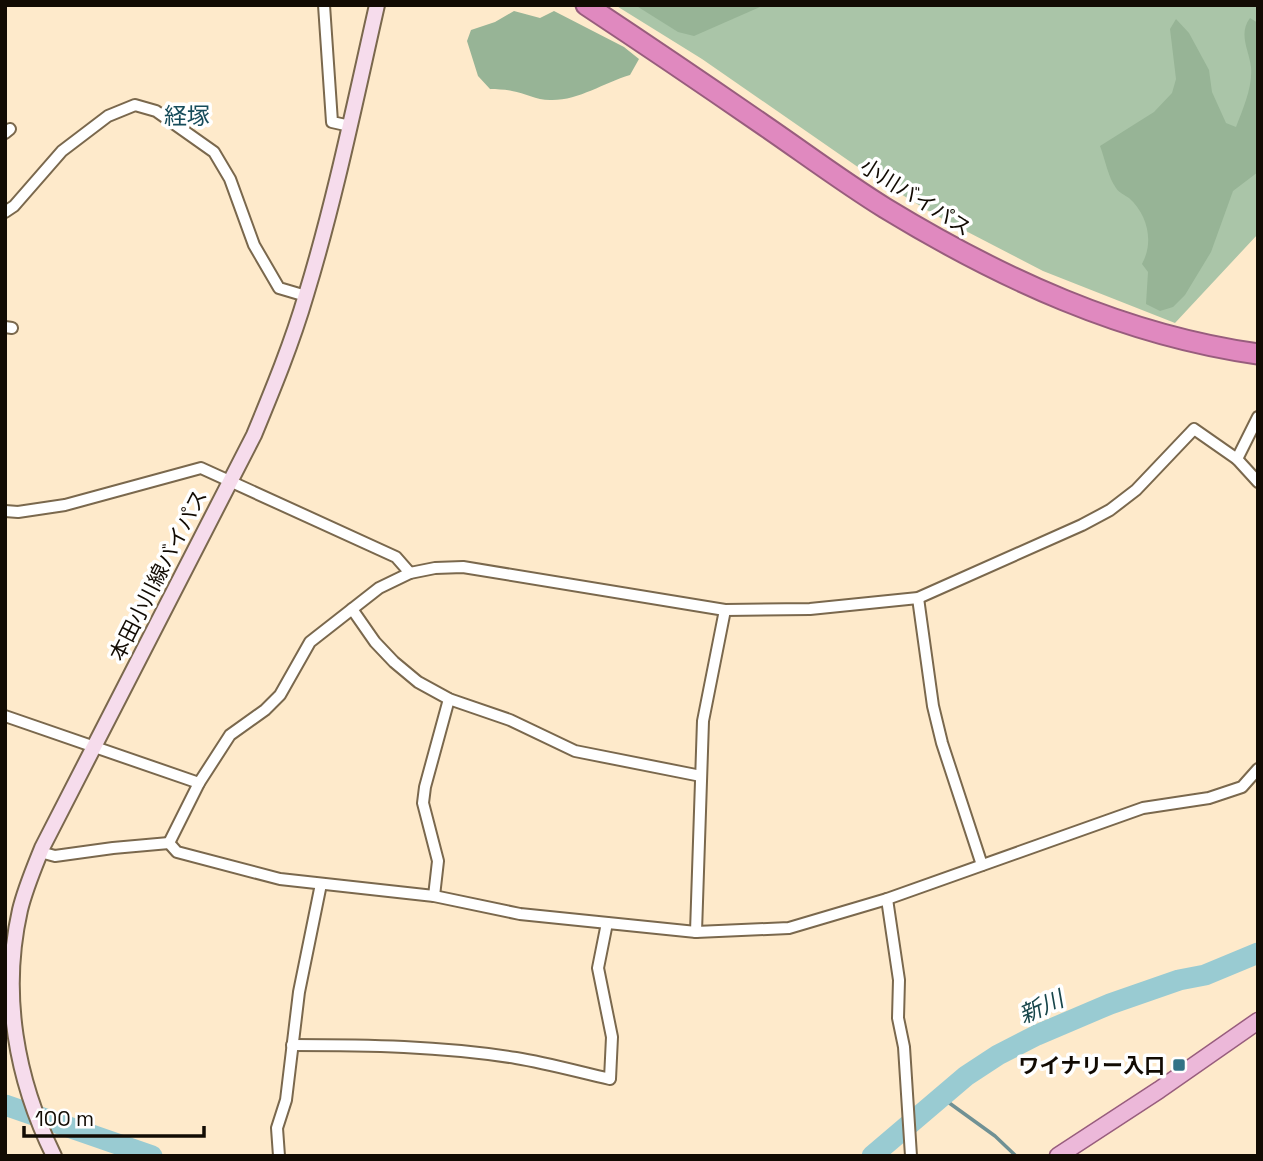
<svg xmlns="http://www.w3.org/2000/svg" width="1263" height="1161" viewBox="0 0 1263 1161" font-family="'Space Grotesk','Noto Sans JP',sans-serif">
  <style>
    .green { fill: #aac5a8 }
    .forest { fill: #97b496 }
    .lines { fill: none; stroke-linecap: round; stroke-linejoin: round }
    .stream { stroke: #709194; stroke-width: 3.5 }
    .river { stroke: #99cbd2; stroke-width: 21 }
    .street-casing { stroke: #7a684d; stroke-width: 14 }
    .secondary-casing { stroke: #7a684d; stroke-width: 18 }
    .primary-casing { stroke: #985d7d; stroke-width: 19 }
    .highway-casing { stroke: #985d7d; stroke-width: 23 }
    .street { stroke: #fff; stroke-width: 10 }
    .secondary { stroke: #f6dcec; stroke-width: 14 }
    .primary { stroke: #ecb8d9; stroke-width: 16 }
    .highway { stroke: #e089bf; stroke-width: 19 }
    .poi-dot { fill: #327386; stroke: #fff; stroke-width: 2.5 }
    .labels { text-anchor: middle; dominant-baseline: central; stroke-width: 7; stroke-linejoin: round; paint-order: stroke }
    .street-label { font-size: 21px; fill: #120b03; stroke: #fff }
    .poi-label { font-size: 21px; font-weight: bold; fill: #120b03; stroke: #fff; text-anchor: end }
    .neighbourhood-label { font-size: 23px; fill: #154b5a; stroke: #fff }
    .water-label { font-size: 23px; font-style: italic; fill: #18464b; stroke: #fff }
  </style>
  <rect width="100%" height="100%" fill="#feeacb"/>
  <!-- green -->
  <path class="green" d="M615 5H1258V234L1175 323 1043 271 935 215 865 172 702 59Z"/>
  <!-- forest -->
  <g class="forest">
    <path d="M635 5H759L760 7 694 36 678 32Z"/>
    <path d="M514 11 540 18 554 11 624 47 639 59 630 75C603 83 578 101 550 100 536 100 525 93 512 91 505 89 497 90 490 89L478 76 467 41 471 30 495 22Z"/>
    <path d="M1250 18 1258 23V172L1233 191 1211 252 1185 295 1173 307 1160 311 1146 304 1148 272 1142 264C1154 242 1148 215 1129 198 1125 195 1119 193 1116 188 1108 177 1105 159 1100 146L1154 112 1172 93 1176 79 1170 29 1176 19 1189 33 1209 70 1212 92 1226 123 1236 127C1243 109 1253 86 1251 67 1249 50 1238 34 1250 18Z"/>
  </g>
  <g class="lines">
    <!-- stream -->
    <path class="stream" d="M941 1097 995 1136 1016 1156"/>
    <!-- river -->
    <g class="river">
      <path d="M5 1105 152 1156"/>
      <path d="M872 1156 966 1076 998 1055 1037 1035 1110 1004 1179 980 1205 975 1258 953"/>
    </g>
    <!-- street casing -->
    <g class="street-casing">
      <g id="street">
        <path d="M324 5 332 122 350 126"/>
        <path d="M5 133 10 129"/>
        <path d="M5 212 14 206 62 151 108 116 135 105 156 111 214 152 230 179 254 245 279 288 306 296"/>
        <path d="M5 327 12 328"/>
        <path d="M1237 459 1258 417"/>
        <path d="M5 511 18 512 65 505 201 468 396 557 410 573"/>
        <path d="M918 598 933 706 942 743 982 865"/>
        <path d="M352 609 375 642 394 662 418 682 449 699 510 720 575 751 701 776"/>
        <path d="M5 716 199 783"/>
        <path d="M169 843 199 783 230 735 265 710 280 695 310 642 379 588 410 573 435 568 463 567 725 610 810 609 918 598 1082 525 1110 510 1136 490 1194 429 1237 459 1258 482"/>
        <path d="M169 843 177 852 280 879 434 896 520 914 696 932 789 928 887 899 1143 808 1209 798 1242 787 1258 769"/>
        <path d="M40 852 55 856 113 848 169 843"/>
        <path d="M434 896 438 861 423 803 425 787 449 699"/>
        <path d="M887 899 899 980 898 1018 904 1047 911 1156"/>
        <path d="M696 932 703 721 725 610"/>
        <path d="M292 1045C367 1045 441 1046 516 1058 547 1063 579 1072 610 1079L612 1037 598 968 607 923"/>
        <path d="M279 1156 277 1128 286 1100 299 992 321 884"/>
      </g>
    </g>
    <!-- secondary casing -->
    <g class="secondary-casing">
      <path id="secondary" d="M54 1156C16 1079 1 994 20 910 25 889 34 868 42 848L254 435C273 389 292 343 306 295 335 200 355 102 377 5"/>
    </g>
    <!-- primary casing -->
    <g class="primary-casing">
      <path id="primary" d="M1058 1156 1159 1090 1258 1021"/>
    </g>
    <!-- highway casing -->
    <g class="highway-casing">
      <path id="highway" d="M586 5C645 44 704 84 762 124 803 152 843 182 885 208 1000 278 1123 335 1258 354"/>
    </g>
    <!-- street -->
    <use href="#street" class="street"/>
    <!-- secondary -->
    <use href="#secondary" class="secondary"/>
    <!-- primary -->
    <use href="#primary" class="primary"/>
    <!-- highway -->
    <use href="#highway" class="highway"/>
  </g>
  <!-- markers -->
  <rect class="poi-dot" x="1172" y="1058" width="14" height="14" rx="3.5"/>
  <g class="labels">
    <!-- street labels -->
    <g class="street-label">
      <text transform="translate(916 197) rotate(32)">小川バイパス</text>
      <text transform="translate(158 575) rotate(-63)">本田小川線バイパス</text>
    </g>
    <!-- poi labels -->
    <g class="poi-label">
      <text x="1165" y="1065">ワイナリー入口</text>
    </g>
    <!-- neighbourhood labels -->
    <g class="neighbourhood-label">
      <text x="187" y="116">経塚</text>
    </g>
    <!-- water labels -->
    <g class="water-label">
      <text transform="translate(1041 1007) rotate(-24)">新川</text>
    </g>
  </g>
  <!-- border -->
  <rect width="1263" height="1161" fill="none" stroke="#120b03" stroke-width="14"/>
  <!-- scale -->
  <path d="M24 1126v10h180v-10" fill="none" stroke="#120b03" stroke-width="3.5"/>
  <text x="35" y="1126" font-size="21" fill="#120b03" stroke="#ffffff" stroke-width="5" paint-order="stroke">100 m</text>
</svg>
